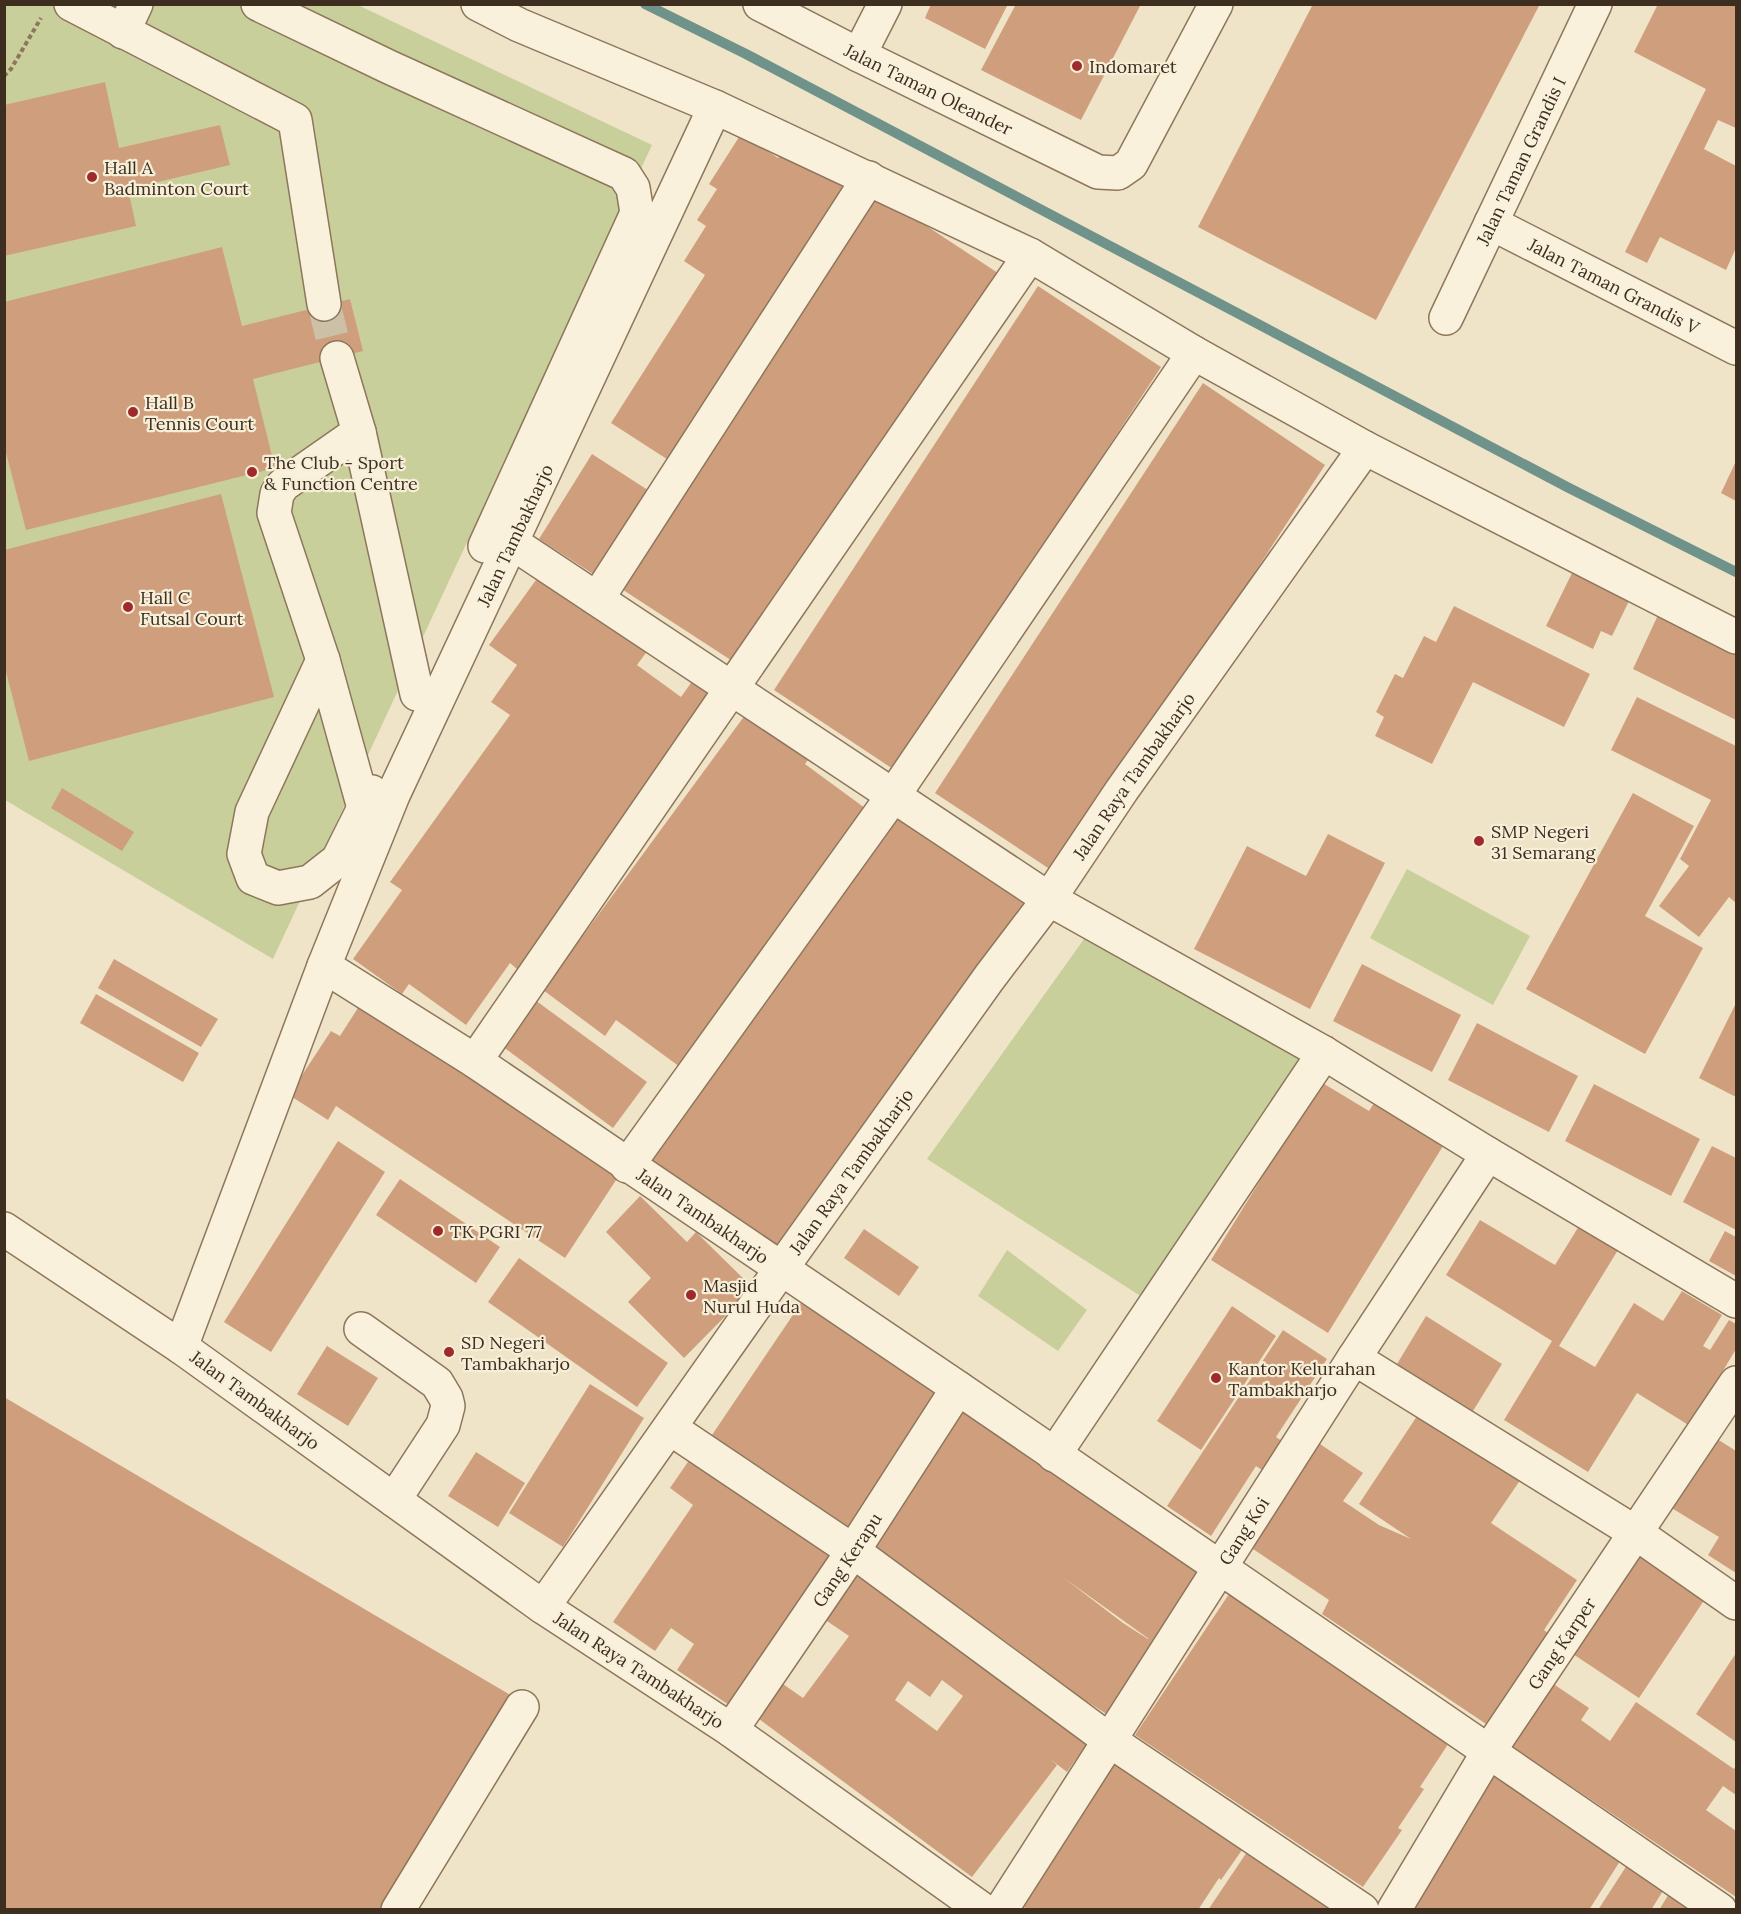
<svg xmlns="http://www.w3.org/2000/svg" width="1741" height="1914" viewBox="0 0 1741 1914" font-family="Lora,serif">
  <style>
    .green { fill: #c9cf9b }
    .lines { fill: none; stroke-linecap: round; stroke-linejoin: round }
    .stream { stroke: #6f938a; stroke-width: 10 }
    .building { fill: #cf9f7d; fill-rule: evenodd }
    .minor-tunnel { stroke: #ccc0a6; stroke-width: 33; stroke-dasharray: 33 16; stroke-linecap: butt }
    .minor-casing { stroke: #8d765c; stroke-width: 36 }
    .path { stroke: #8d765c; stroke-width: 4; stroke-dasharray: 4.5 3; stroke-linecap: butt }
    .minor { stroke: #faf1dc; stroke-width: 33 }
    .poi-dot { fill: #9e2a2b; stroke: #f7eed8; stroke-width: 2 }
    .labels { text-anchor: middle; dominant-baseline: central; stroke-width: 4.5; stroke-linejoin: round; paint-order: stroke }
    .poi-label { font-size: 18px; fill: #3d2e20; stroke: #f7eed8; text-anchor: start }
    .street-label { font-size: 18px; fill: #3d2e20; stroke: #f7eed8 }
  </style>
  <rect width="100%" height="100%" fill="#f0e4c8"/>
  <!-- green -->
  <g class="green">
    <path d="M5 5H358L652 145 273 959 5 800Z"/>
    <path d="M1407 869 1530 936 1493 1005 1370 938Z"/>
    <path d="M1089 932 1310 1056 1142 1297 927 1159Z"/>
    <path d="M1007 1250 1087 1310 1058 1351 978 1296Z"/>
  </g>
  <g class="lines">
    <!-- stream -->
    <path class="stream" d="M645 4 746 54 1569 488 1736 572"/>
  </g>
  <!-- building -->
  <g class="building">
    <path d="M931 4H1008L985 49 925 18Z"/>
    <path d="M1016 4H1141L1081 120 981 70Z"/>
    <path d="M1313 4H1540L1376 320 1198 227Z"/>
    <path d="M1658 4H1736V128L1718 120 1704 149 1736 166V248L1726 270 1660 237 1647 263 1625 252 1706 89 1634 52Z"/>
    <path d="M105 82 119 148 220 125 230 165 128 189 136 226 4 256V105Z"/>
    <path d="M741 134 778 158 784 149 846 189 673 463 611 423 705 275 684 261 706 226 697 220 717 189 709 184Z"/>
    <path d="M875 192 998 273 740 666 617 586Z"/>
    <path d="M222 247 242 326 350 299 363 351 253 379 275 468 26 530 4 445V302Z"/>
    <path d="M1038 286 1161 367 896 771 774 690Z"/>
    <path d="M1203 383 1325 465 1057 874 935 793Z"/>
    <path d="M592 454 654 494 601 579 539 539Z"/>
    <path d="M1736 461V501L1721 493Z"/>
    <path d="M221 494 274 697 29 761 4 664V550Z"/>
    <path d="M541 573 648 650 637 665 681 697 698 673 721 690 628 812 517 969 510 963 466 1025 409 984 402 994 353 959 402 890 390 882 510 715 491 702 517 665 489 645Z"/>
    <path d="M1572 573 1629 601 1612 636 1601 631 1593 649 1546 626Z"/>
    <path d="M1454 606 1590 674 1564 727 1473 682 1432 764 1375 736 1384 717 1376 712 1395 674 1403 678 1424 636 1436 642Z"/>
    <path d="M1658 615 1736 654V720L1633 669Z"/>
    <path d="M1637 697 1736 746V903L1729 897 1699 937 1659 906 1689 866 1680 859 1711 800 1611 750Z"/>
    <path d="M751 707 813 753 805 764 869 811 680 1067 616 1020 605 1036 543 990Z"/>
    <path d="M62 788 134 832 122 851 51 808Z"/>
    <path d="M1633 793 1694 826 1645 916 1703 948 1645 1054 1526 989Z"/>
    <path d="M899 812 1033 900 784 1255 652 1161Z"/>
    <path d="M1328 834 1385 863 1310 1009 1194 949 1247 846 1306 876Z"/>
    <path d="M114 959 218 1019 201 1047 98 988Z"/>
    <path d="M1362 964 1461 1015 1432 1072 1333 1021Z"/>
    <path d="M96 994 199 1053 183 1082 80 1023Z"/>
    <path d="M363 1000 622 1171 565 1258 336 1106 328 1120 289 1095 331 1031 340 1036Z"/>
    <path d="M535 1000 647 1082 613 1128 502 1046Z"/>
    <path d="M1736 1003V1097L1699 1078Z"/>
    <path d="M1477 1023 1578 1076 1549 1132 1448 1080Z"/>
    <path d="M1321 1082 1369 1111 1374 1103 1443 1146 1328 1333 1211 1260Z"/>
    <path d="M1594 1084 1700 1139 1671 1196 1565 1141Z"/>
    <path d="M338 1141 385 1172 271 1352 224 1322Z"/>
    <path d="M1712 1146 1736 1158V1230L1683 1202Z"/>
    <path d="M400 1179 500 1247 476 1283 376 1215Z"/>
    <path d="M640 1196 687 1242 696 1232 753 1288 684 1358 628 1302 651 1278 606 1232Z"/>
    <path d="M1480 1220 1555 1265 1579 1226 1618 1250 1559 1346 1595 1367 1634 1303 1663 1321 1682 1291 1722 1315 1703 1346 1710 1350 1729 1320 1736 1324V1349L1690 1426 1637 1393 1588 1472 1504 1420 1552 1341 1446 1275Z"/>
    <path d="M864 1229 919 1267 899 1296 844 1258Z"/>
    <path d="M1725 1231 1736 1237V1276L1709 1261Z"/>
    <path d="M519 1258 668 1363 637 1407 488 1302Z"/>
    <path d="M807 1294 944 1385 849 1527 712 1435Z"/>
    <path d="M1232 1306 1276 1336 1201 1450 1157 1421Z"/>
    <path d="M1426 1316 1502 1364 1473 1411 1397 1364Z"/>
    <path d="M1283 1330 1327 1359 1276 1437 1285 1443 1265 1472 1256 1466 1211 1536 1167 1506Z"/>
    <path d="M327 1346 378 1378 348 1426 297 1394Z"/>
    <path d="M590 1384 644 1418 563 1547 509 1513Z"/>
    <path d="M4 1397 514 1697 380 1910H4Z"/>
    <path d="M970 1403 1207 1574 1111 1717 1074 1693 1005 1641 869 1545ZM1064 1578 1149 1639H1148L1123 1623Z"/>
    <path d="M1423 1407 1523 1476 1491 1523 1577 1580 1544 1630 1555 1639 1495 1730 1322 1614 1329 1600 1247 1545 1317 1442 1363 1473 1343 1501 1379 1525 1411 1539 1359 1504Z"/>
    <path d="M1714 1437 1736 1451V1573L1708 1555 1719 1537 1670 1507Z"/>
    <path d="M476 1452 525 1483 498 1527 448 1496Z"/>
    <path d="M692 1456 836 1556 732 1707 677 1670 694 1644 671 1628 655 1651 613 1622 693 1505 670 1488Z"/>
    <path d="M1643 1549 1709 1593 1639 1698 1573 1654Z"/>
    <path d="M858 1567 1091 1738 1067 1772 1050 1759 1057 1765 972 1877 755 1716 780 1682 803 1698 849 1636 821 1617ZM942 1680 963 1696 937 1731 895 1700 908 1681 930 1697Z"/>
    <path d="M1235 1585 1456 1732 1420 1787 1424 1789 1398 1828 1402 1830 1363 1887 1135 1735Z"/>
    <path d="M1736 1653V1742L1696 1714Z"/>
    <path d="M1552 1683 1589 1708 1581 1720 1610 1741 1636 1702 1734 1769 1736 1765V1795L1723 1786 1706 1810 1736 1831V1897L1510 1745Z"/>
    <path d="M1121 1753 1249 1840 1221 1880 1219 1878 1198 1910H1028L1020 1904Z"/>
    <path d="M1490 1773 1622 1858 1589 1910H1404Z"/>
    <path d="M1253 1843 1338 1910H1208Z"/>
    <path d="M1629 1862 1666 1886 1651 1910H1598Z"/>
    <path d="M1672 1889 1704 1910H1659Z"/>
  </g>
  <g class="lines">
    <!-- minor-tunnel -->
    <path class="minor-tunnel" d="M324 304 337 358"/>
    <!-- minor casing -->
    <g class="minor-casing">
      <g id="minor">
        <path d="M71 4 295 120 324 304"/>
        <path d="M258 4 389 67 624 174 633 188 637 213 485 546"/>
        <path d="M478 4 519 25 715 107 1030 255 1194 353 1365 448 1736 637"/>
        <path id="s1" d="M760 4 859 55 1098 172 1118 173 1131 164 1216 4"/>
        <path d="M123 32 136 4"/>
        <path d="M859 55 885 4"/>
        <path id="s2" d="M1491 223 1736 348"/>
        <path id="s3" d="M1446 318 1595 4"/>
        <path d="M337 358 359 432 417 694"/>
        <path d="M359 432 283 485 277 494 274 513 323 660 364 808"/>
        <path d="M511 542 1049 899 1324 1053 1488 1154 1736 1301"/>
        <path d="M597 599 869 178"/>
        <path d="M323 660 252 812 244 854 253 878 278 888 310 882 338 860 372 792"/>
        <path id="s4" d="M324 966 475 1061 958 1388 1720 1910"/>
        <path d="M475 1061 1030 255"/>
        <path d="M627 1166 893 796 1194 353"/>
        <path d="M4 1229 181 1347"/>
        <path d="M361 1329 437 1383 446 1398 448 1406 443 1425 394 1500"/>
        <path d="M1354 1358 1636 1533 1736 1603"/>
        <path d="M670 1428 853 1551 1109 1740 1362 1910"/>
        <path d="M1054 1455 1324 1053"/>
        <path id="s5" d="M543 1607 181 1347 324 966 393 795 715 107"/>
        <path id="s6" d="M731 1730 853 1551 958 1388"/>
        <path d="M398 1910 522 1707"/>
        <path id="s7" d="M983 1910 731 1730 543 1607 781 1269 989 978 1049 899 1122 790 1365 448"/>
        <path id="s8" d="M1001 1910 1354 1358 1488 1154"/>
        <path id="s9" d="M1394 1910 1489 1751 1736 1383"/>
      </g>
    </g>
    <!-- path -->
    <path class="path" d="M4 76 11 69 41 18"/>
    <!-- minor -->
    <use href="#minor" class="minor"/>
  </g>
  <!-- markers -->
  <g class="poi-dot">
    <circle cx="1077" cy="66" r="6"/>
    <circle cx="92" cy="177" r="6"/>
    <circle cx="133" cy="412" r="6"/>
    <circle cx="252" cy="472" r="6"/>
    <circle cx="128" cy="607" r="6"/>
    <circle cx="1479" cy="841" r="6"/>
    <circle cx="438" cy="1231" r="6"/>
    <circle cx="691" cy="1295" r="6"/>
    <circle cx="449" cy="1352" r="6"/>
    <circle cx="1216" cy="1378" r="6"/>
  </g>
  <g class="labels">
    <!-- poi labels -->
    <g class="poi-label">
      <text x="1089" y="66">Indomaret</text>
      <text x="104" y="167">Hall A<tspan x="104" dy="21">Badminton Court</tspan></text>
      <text x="145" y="402">Hall B<tspan x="145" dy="21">Tennis Court</tspan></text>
      <text x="264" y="462">The Club - Sport<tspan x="264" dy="21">&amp; Function Centre</tspan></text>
      <text x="140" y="597">Hall C<tspan x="140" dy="21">Futsal Court</tspan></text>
      <text x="1491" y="831">SMP Negeri<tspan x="1491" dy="21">31 Semarang</tspan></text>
      <text x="450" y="1231">TK PGRI 77</text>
      <text x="703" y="1285">Masjid<tspan x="703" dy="21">Nurul Huda</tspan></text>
      <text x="461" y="1342">SD Negeri<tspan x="461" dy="21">Tambakharjo</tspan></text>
      <text x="1228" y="1368">Kantor Kelurahan<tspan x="1228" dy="21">Tambakharjo</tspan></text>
    </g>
    <!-- street labels -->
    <g class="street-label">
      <text stroke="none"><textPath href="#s1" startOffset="189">Jalan Taman Oleander</textPath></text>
      <text stroke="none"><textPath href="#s3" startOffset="174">Jalan Taman Grandis I</textPath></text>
      <text stroke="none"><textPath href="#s2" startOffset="138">Jalan Taman Grandis V</textPath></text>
      <text stroke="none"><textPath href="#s5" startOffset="1324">Jalan Tambakharjo</textPath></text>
      <text stroke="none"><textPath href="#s7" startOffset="1554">Jalan Raya Tambakharjo</textPath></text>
      <text stroke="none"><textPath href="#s7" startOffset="1068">Jalan Raya Tambakharjo</textPath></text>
      <text stroke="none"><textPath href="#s4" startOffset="454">Jalan Tambakharjo</textPath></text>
      <text transform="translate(255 1400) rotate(36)">Jalan Tambakharjo</text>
      <text stroke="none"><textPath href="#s8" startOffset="450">Gang Koi</textPath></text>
      <text stroke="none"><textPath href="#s6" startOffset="206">Gang Kerapu</textPath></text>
      <text stroke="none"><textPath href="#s9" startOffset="315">Gang Karper</textPath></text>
      <text transform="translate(639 1670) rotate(33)">Jalan Raya Tambakharjo</text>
    </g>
  </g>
  <!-- border -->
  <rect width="1741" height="1914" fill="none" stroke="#3d2e20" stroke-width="12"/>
</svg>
